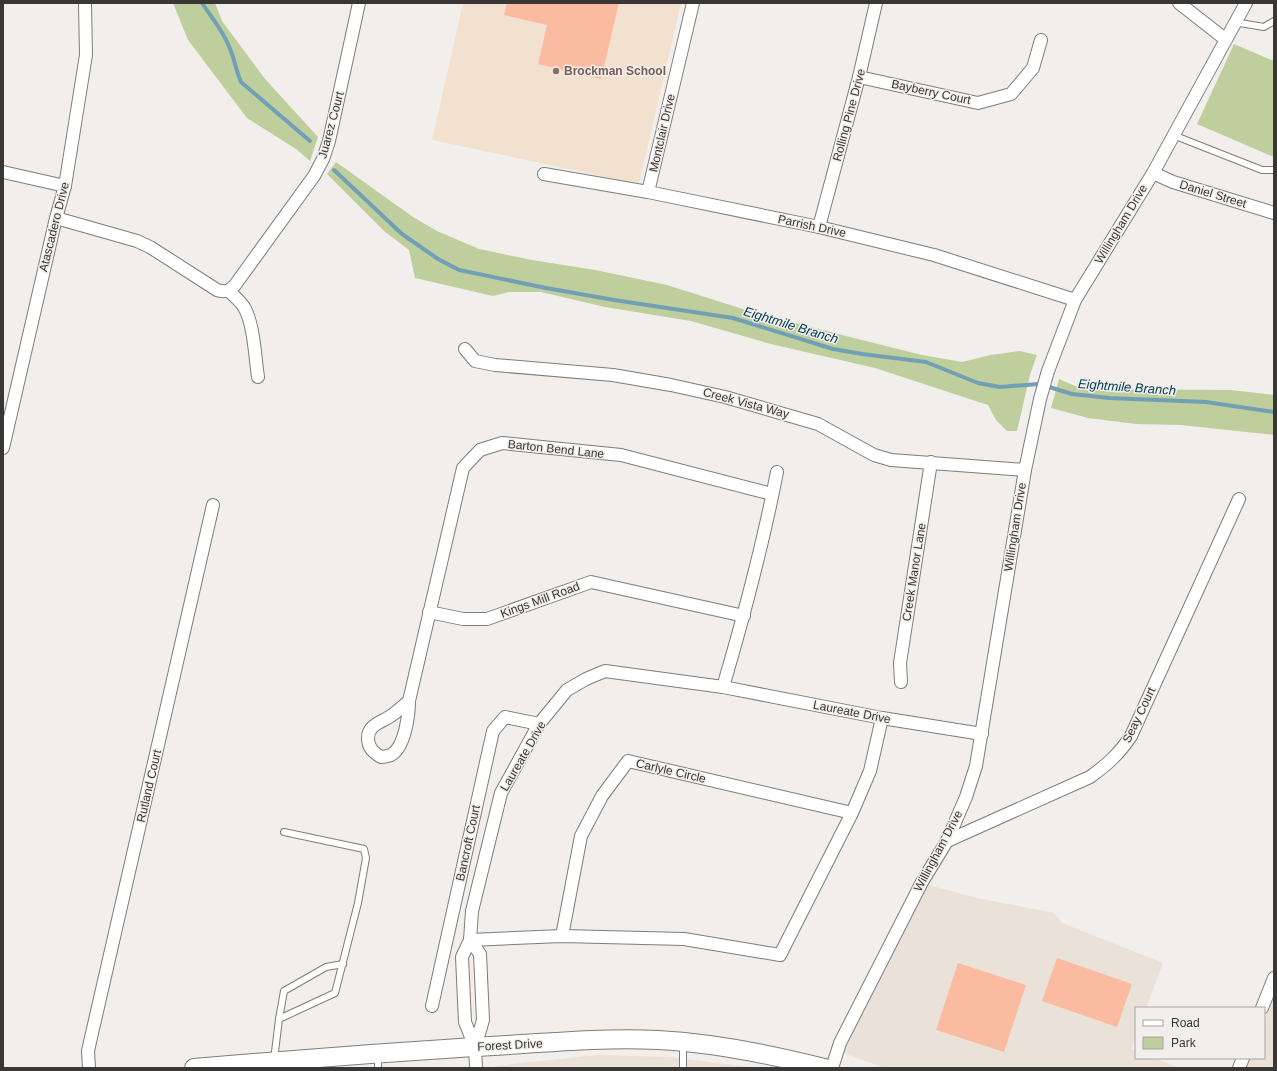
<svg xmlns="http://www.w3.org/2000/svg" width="1277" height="1071" viewBox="0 0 1277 1071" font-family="Helvetica,sans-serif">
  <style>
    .built { fill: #eae1d9 }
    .education { fill: #f3e1d0 }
    .green { fill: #bece9c }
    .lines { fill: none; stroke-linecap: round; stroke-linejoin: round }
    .stream { stroke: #71a0b6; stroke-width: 4 }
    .building { fill: #fabba1 }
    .service-casing { stroke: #7f7c79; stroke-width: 8 }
    .minor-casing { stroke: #7f7c79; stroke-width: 14 }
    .secondary-casing { stroke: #7f7c79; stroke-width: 20 }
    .service { stroke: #fff; stroke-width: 6 }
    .minor { stroke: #fff; stroke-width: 12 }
    .secondary { stroke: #fff; stroke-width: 18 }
    .education-dot { fill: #8d6e63; stroke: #f1eeeb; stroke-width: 1.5 }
    .labels { text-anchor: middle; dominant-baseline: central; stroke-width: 3; stroke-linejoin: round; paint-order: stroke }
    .education-label { font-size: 12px; font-weight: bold; fill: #785e54; stroke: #f1eeeb; text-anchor: start }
    .street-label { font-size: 12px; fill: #383736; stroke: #f1eeeb }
    .water-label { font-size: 13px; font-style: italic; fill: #044056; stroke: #f1eeeb }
  </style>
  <rect width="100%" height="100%" fill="#f1eeeb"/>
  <!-- built -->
  <g class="built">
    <path d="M924 884 977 898 1054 913 1062 923 1163 963 1146 1008H1136V1036L1131 1049 1136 1051V1058H1154L1180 1068H885L843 1053Z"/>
    <path d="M1274 996V1068H1246L1250 1058H1264V1022Z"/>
    <path d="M598 1055 670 1057 757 1068H492L495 1066Z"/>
  </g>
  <!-- education -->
  <path class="education" d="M463 3H681L639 184 432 140Z"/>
  <!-- green -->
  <g class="green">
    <path d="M173 3H215L222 21 265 79 318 137 310 161 296 149 247 118 188 40Z"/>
    <path d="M1234 44 1274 61V157L1197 124Z"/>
    <path d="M336 162 413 217 437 231 479 249 532 260 595 270 667 285 749 311 842 335 922 355 962 362 991 355 1019 351 1037 355 1030 375 1017 431H1007L996 420 988 405 875 368 771 344 691 321 605 307 541 292H508L493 296 415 278 409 250 384 231 327 174Z"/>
    <path d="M1059 379 1075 386 1091 389 1231 390 1274 395V435L1181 425 1136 424 1088 418 1051 408Z"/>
  </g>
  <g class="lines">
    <!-- stream -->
    <g class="stream">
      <path d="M202 3C212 18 224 32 230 49 235 60 236 71 241 82L310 141"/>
      <path d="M334 170 402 234 438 259 459 270 546 288 614 300 733 318 833 349 862 354 926 362 978 383 1000 387 1039 384 1072 394 1109 398 1206 402 1274 412"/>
    </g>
  </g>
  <!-- building -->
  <g class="building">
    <path d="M507 3H619L601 79 538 64 547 25 504 15Z"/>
    <path d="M1057 958 1132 984 1117 1027 1042 1001Z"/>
    <path d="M958 963 1026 985 1004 1052 936 1030Z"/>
  </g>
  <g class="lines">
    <!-- service casing -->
    <g class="service-casing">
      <g id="service">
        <path d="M1234 22 1264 27 1274 21"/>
        <path d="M1173 135 1262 170H1274"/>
        <path d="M279 1019 284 991 326 967 343 964"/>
        <path d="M378 1054V1068"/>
        <path d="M274 1060 279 1019 335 993 358 903 366 858 364 849 284 832"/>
        <path d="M683 1068V1044"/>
      </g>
    </g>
    <!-- minor casing -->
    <g class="minor-casing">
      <g id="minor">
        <path d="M1179 3 1225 39"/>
        <path d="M859 77 978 103 1011 94 1033 68 1041 40"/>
        <path d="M3 172 65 186"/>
        <path d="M1153 173 1173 182 1274 213"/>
        <path d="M544 174 648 192 819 227 934 255 1075 300"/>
        <path d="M648 192 693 3"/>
        <path d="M56 218 137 241 150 247 217 290C226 293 229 291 235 285L314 176 323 159 329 141 359 3"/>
        <path d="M819 227 859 77 876 3"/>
        <path d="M229 291C234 296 240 301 244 307 254 324 255 357 258 377"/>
        <path d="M465 349 475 361 495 365 613 375 671 385 725 397 818 424 874 455 891 460 1025 470"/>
        <path d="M3 448 56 218 65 186 86 55 85 3"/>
        <path d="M429 612 463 619H487L591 582 744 616"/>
        <path d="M901 682 900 663 931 462"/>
        <path d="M723 687C744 616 763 544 777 472"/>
        <path d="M409 701C409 715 405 747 391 755 388 756 384 757 381 757 373 752 368 748 368 738 368 724 383 722 392 715 398 711 403 706 409 701L463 468 480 450 502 443 621 455 772 494"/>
        <path d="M947 841 1090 777C1108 764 1119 754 1131 736L1239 499"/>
        <path d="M562 936 581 836 602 796 628 761 852 813"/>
        <path d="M470 940 562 936 684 939 780 955 852 813 870 771 882 718"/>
        <path d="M470 940 480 954 483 1020 475 1047"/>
        <path d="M432 1006 493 731 505 717 539 724"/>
        <path d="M1262 1008 1274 978"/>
        <path d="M89 1068 88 1051 90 1042 213 505"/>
        <path d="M476 1068 475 1047 465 1022 462 957 470 940 472 911 501 793 539 724 567 690 586 679 605 671 723 687 882 718 982 734"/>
        <path d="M832 1068 840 1043 922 882 947 841 966 797 976 766 1025 470 1040 399 1048 371 1075 300 1153 173 1246 3"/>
        <path d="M1239 1068 1243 1058"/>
      </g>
    </g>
    <!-- secondary casing -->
    <g class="secondary-casing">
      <path id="secondary" d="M194 1068C287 1060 380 1053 474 1047 535 1044 597 1037 658 1040 715 1043 769 1054 824 1068"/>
    </g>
    <!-- service -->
    <use href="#service" class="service"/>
    <!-- minor -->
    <use href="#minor" class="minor"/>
    <!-- secondary -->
    <use href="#secondary" class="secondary"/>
  </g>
  <!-- markers -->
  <circle class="education-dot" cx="556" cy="71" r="4"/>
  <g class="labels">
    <!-- education labels -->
    <g class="education-label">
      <text x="564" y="71">Brockman School</text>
    </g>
    <!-- street labels -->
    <g class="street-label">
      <text transform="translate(931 92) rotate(12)">Bayberry Court</text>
      <text transform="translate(849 115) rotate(-75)">Rolling Pine Drive</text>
      <text transform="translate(331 125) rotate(-75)">Juarez Court</text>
      <text transform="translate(662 133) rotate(-77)">Montclair Drive</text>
      <text transform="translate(1213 194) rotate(17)">Daniel Street</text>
      <text transform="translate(1121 224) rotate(-59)">Willingham Drive</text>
      <text transform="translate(812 226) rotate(12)">Parrish Drive</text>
      <text transform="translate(54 227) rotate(-76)">Atascadero Drive</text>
      <text transform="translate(746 403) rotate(15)">Creek Vista Way</text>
      <text transform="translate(556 449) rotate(6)">Barton Bend Lane</text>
      <text transform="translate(1015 527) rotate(-81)">Willingham Drive</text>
      <text transform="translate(914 572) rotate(-81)">Creek Manor Lane</text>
      <text transform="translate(540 600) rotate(-20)">Kings Mill Road</text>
      <text transform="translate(852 712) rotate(11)">Laureate Drive</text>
      <text transform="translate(1139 715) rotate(-64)">Seay Court</text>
      <text transform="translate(523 756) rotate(-60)">Laureate Drive</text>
      <text transform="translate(671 771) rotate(13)">Carlyle Circle</text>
      <text transform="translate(149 786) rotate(-77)">Rutland Court</text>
      <text transform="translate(468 843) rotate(-78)">Bancroft Court</text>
      <text transform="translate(938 851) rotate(-62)">Willingham Drive</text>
      <text transform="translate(510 1045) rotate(-3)">Forest Drive</text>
    </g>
    <!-- water labels -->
    <g class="water-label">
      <text transform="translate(791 325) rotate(17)">Eightmile Branch</text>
      <text transform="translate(1127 387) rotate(4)">Eightmile Branch</text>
    </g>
  </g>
  <!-- border -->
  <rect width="1277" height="1071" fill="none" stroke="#383736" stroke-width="8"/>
  <!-- legend -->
  <rect x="1135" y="1007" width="130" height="52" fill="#f1eeeb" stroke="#a7a5a3"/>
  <rect x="1143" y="1020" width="20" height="6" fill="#ffffff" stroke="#a7a5a3"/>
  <text x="1171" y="1027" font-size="12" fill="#383736">Road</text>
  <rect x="1143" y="1037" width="20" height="12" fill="#bece9c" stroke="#a7a5a3"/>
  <text x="1171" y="1047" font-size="12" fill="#383736">Park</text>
</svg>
